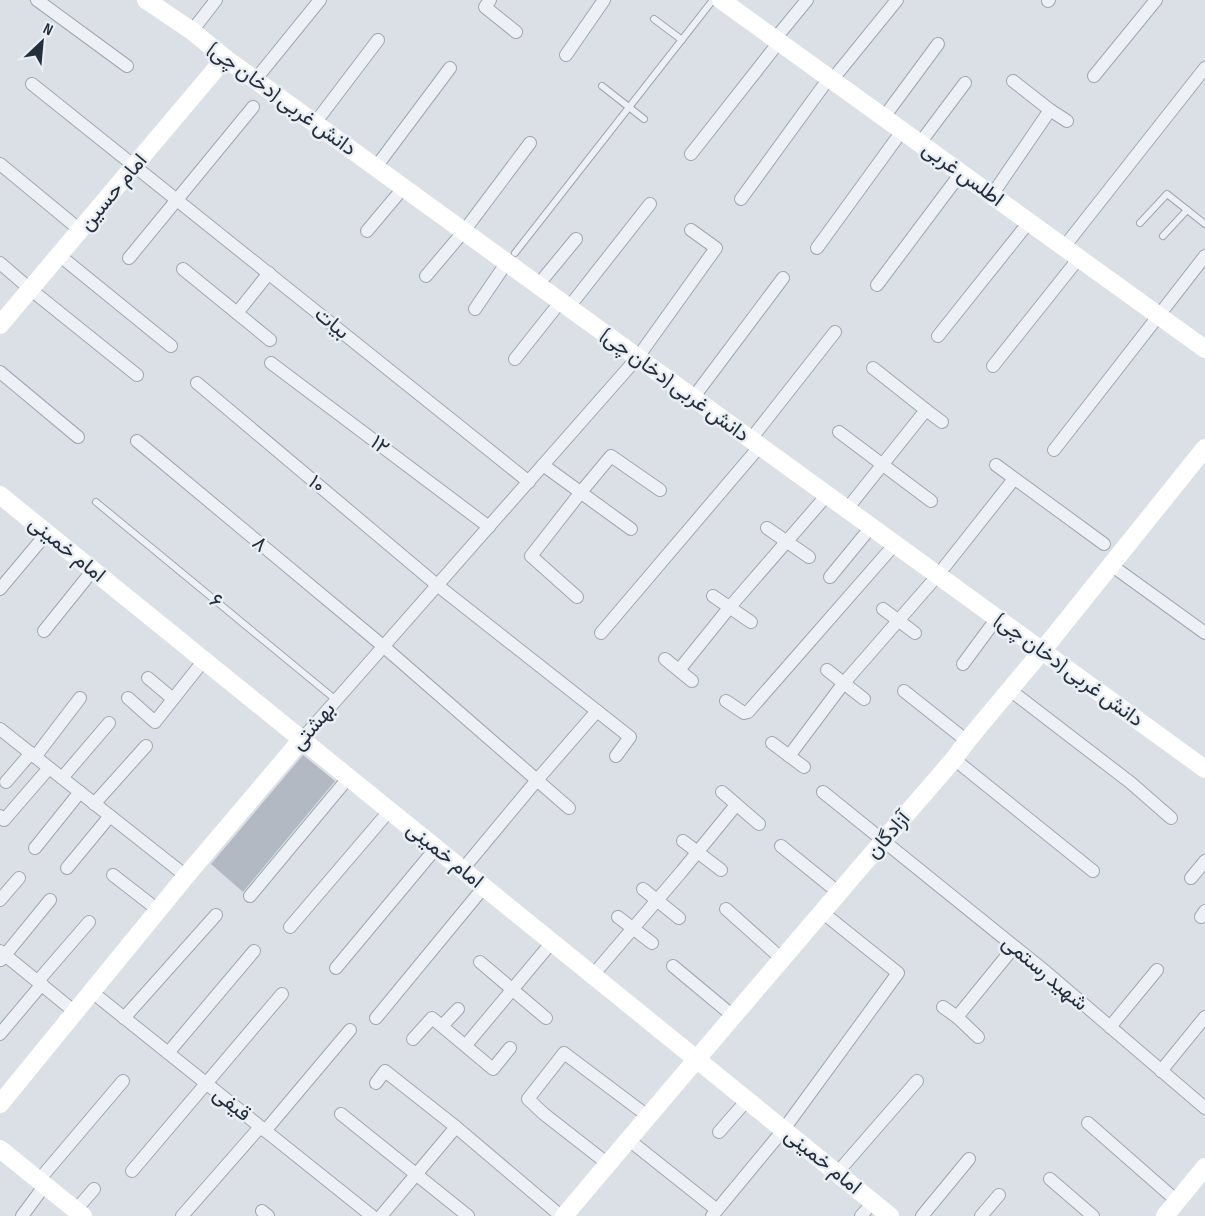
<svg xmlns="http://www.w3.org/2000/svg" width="1205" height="1216" viewBox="0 0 1205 1216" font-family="'Sofia Sans Condensed',Vazirmatn,sans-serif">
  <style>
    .building { fill: #b2b9c3 }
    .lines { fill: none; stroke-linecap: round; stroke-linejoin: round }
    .lane-casing { stroke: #a0a7b0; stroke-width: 8 }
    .street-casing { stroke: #a0a7b0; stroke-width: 14 }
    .lane { stroke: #edf0f5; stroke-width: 6 }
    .street { stroke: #edf0f5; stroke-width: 12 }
    .secondary { stroke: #fff; stroke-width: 18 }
    .labels { text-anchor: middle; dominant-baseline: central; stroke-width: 5; stroke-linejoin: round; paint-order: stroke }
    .street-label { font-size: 21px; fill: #242e3d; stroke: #eaeff4 }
  </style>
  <rect width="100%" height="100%" fill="#dbe0e6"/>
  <!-- building -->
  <path class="building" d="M303 755 335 781 243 892 211 864Z"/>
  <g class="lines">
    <!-- lane casing -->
    <g class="lane-casing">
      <g id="lane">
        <path d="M654 19 682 40"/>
        <path d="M602 86 644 119"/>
        <path d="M1140 223 1167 194 1205 224"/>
        <path d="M1163 236 1187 210"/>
        <path d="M515 253 713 0"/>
        <path d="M96 502 336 700"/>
      </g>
    </g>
    <!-- street casing -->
    <g class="street-casing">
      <g id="street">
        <path d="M37 0 127 66"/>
        <path d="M490 0 485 7 516 32"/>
        <path d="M1048 1 1049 0"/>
        <path d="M192 31 216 0"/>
        <path d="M775 39 807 0"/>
        <path d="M566 55 604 0"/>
        <path d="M1094 76 1156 0"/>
        <path d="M255 80 320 0"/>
        <path d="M832 80 897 0"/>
        <path d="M1013 81 1050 110"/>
        <path d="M32 84 529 482"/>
        <path d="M884 117 938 44"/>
        <path d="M315 123 378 40"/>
        <path d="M920 143 965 83"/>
        <path d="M691 154 779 42"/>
        <path d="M0 164 80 230"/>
        <path d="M376 167 450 68"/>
        <path d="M992 195 1050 110 1067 121"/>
        <path d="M741 199 829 78"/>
        <path d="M367 231 404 187"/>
        <path d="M1064 247 1205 68"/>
        <path d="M817 248 902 131"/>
        <path d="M59 255 171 346"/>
        <path d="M129 258 253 107"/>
        <path d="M0 263 30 289 137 375"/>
        <path d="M183 269 237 313"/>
        <path d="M269 273 237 313 270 340"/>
        <path d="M426 276 464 231 530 143"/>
        <path d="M538 285 576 239"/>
        <path d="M877 285 961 173"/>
        <path d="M569 307 650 204"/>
        <path d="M475 309 507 262"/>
        <path d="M938 336 1029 222"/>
        <path d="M515 359 561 301"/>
        <path d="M271 363 489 527"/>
        <path d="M993 366 1079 258"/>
        <path d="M873 368 926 410"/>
        <path d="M0 372 78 437"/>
        <path d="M197 383 437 585 630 737 616 756"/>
        <path d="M693 398 783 278"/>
        <path d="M839 432 931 501"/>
        <path d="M751 439 835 332"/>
        <path d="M137 441 383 646 569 808"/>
        <path d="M1054 450 1205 256"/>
        <path d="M543 465 631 529"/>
        <path d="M996 465 1104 544"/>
        <path d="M847 509 926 410 942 422"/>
        <path d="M767 528 809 557"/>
        <path d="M1111 565 1205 633"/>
        <path d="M830 577 871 527"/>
        <path d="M0 589 47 533"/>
        <path d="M713 596 751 622"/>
        <path d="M577 597 531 556 581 492 611 456 660 490"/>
        <path d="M883 609 915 633"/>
        <path d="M44 631 93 570"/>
        <path d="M601 633 760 446"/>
        <path d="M665 659 692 681"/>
        <path d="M963 664 997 618"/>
        <path d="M679 670 729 608 827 495"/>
        <path d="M827 670 864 699"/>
        <path d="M148 678 173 699"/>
        <path d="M1010 690 1131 783 1171 818"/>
        <path d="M904 691 967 741"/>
        <path d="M128 698 155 722 204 660"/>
        <path d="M726 701 744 713 748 712 895 544"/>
        <path d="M0 729 186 876"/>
        <path d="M302 739 638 357 716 248 691 230"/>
        <path d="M772 743 804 767"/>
        <path d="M789 756 843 684 938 575 1014 479"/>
        <path d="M35 757 80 698"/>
        <path d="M954 759 1093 871"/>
        <path d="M62 778 109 723"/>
        <path d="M6 782 31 753"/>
        <path d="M722 792 759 824"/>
        <path d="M823 792 1046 972 1205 1108"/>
        <path d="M94 804 146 746"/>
        <path d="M0 816 4 820 49 768"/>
        <path d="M683 841 721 870"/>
        <path d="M781 846 839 893"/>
        <path d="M35 848 80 792"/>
        <path d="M67 868 110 816"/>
        <path d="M463 869 537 780 597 711"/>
        <path d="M113 875 158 910"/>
        <path d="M1191 878 1205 861"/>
        <path d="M643 889 679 918"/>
        <path d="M250 896 349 777"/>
        <path d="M0 900 19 878"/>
        <path d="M726 909 782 959"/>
        <path d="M618 917 652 943"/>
        <path d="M1201 917 1205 911"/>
        <path d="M290 927 390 810"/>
        <path d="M0 951 75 1012"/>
        <path d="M1 960 50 900"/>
        <path d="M480 962 546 1018"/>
        <path d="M673 966 733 1016"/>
        <path d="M336 968 436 848"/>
        <path d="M593 975 682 871 736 805"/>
        <path d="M38 981 89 922"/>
        <path d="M92 992 372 1216"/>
        <path d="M943 1007 957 1017 978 1037"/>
        <path d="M957 1017 1014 947"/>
        <path d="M124 1018 216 915"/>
        <path d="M376 1018 484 887"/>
        <path d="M442 1026 458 1009"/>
        <path d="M1110 1027 1157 970"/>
        <path d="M0 1034 42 984"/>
        <path d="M413 1039 432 1018 493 1069 510 1048"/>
        <path d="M466 1045 552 942"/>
        <path d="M168 1053 254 951"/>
        <path d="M1161 1071 1205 1017"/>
        <path d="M376 1083 385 1071 456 1127 561 1216"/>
        <path d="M341 1114 468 1216"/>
        <path d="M1088 1123 1177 1201"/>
        <path d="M265 1131 350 1030"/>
        <path d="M719 1132 747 1100"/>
        <path d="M629 1140 717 1210"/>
        <path d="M608 1164 544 1114 528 1099 564 1053 649 1117"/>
        <path d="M132 1171 282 994"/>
        <path d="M837 1173 917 1081"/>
        <path d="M1050 1179 1093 1216"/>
        <path d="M39 1180 123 1081"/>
        <path d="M76 1210 94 1189"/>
        <path d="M262 1211 268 1216"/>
        <path d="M22 1216 45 1185"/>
        <path d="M182 1216 260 1127"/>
        <path d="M381 1216 456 1127"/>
        <path d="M712 1216 784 1129 898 973 822 912"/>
        <path d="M861 1216 873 1202"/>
        <path d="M922 1216 969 1159"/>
        <path d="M981 1216 999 1195"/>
      </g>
    </g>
    <!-- lane -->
    <use href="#lane" class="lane"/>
    <!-- street -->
    <use href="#street" class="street"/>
    <!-- secondary -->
    <g class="secondary">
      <path d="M146 0 192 31 225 58 1205 769"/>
      <path d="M721 0 1205 349"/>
      <path d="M0 325 225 58"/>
      <path d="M0 495 890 1216"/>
      <path d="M0 1104 186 876 302 739"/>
      <path d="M0 1149 83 1216"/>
      <path d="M564 1216C693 1063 823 910 954 759L967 741 1042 651 1205 448"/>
      <path d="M1165 1216 1205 1167"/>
    </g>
  </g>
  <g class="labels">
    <!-- street labels -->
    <g class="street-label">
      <text transform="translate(282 99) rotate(36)">دانش غربی (دخان چی)</text>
      <text transform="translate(963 174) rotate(36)">اطلس غربی</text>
      <text transform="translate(113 192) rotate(-50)">امام حسین</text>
      <text transform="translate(332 323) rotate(39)">بیات</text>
      <text transform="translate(675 385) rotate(36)">دانش غربی (دخان چی)</text>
      <text transform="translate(380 445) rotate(37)">۱۲</text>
      <text transform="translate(317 484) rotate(40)">۱۰</text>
      <text transform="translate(260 544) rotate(40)">۸</text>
      <text transform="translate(67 549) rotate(39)">امام خمینی</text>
      <text transform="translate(216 601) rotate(40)">۶</text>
      <text transform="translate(1069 670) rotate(36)">دانش غربی (دخان چی)</text>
      <text transform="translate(313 726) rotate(-49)">بهشتی</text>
      <text transform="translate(888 835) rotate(-49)">آزادگان</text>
      <text transform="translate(445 855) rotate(39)">امام خمینی</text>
      <text transform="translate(1045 973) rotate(40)">شهید رستمی</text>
      <text transform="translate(232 1104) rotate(39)">قیفی</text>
      <text transform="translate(823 1161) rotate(39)">امام خمینی</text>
    </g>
  </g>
  <!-- north arrow -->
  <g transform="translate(42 42) rotate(26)" stroke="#eaeff4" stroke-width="4.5" paint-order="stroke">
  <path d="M0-4.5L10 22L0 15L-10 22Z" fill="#242e3d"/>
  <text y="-9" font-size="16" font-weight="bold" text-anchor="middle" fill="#242e3d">N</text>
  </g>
</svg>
